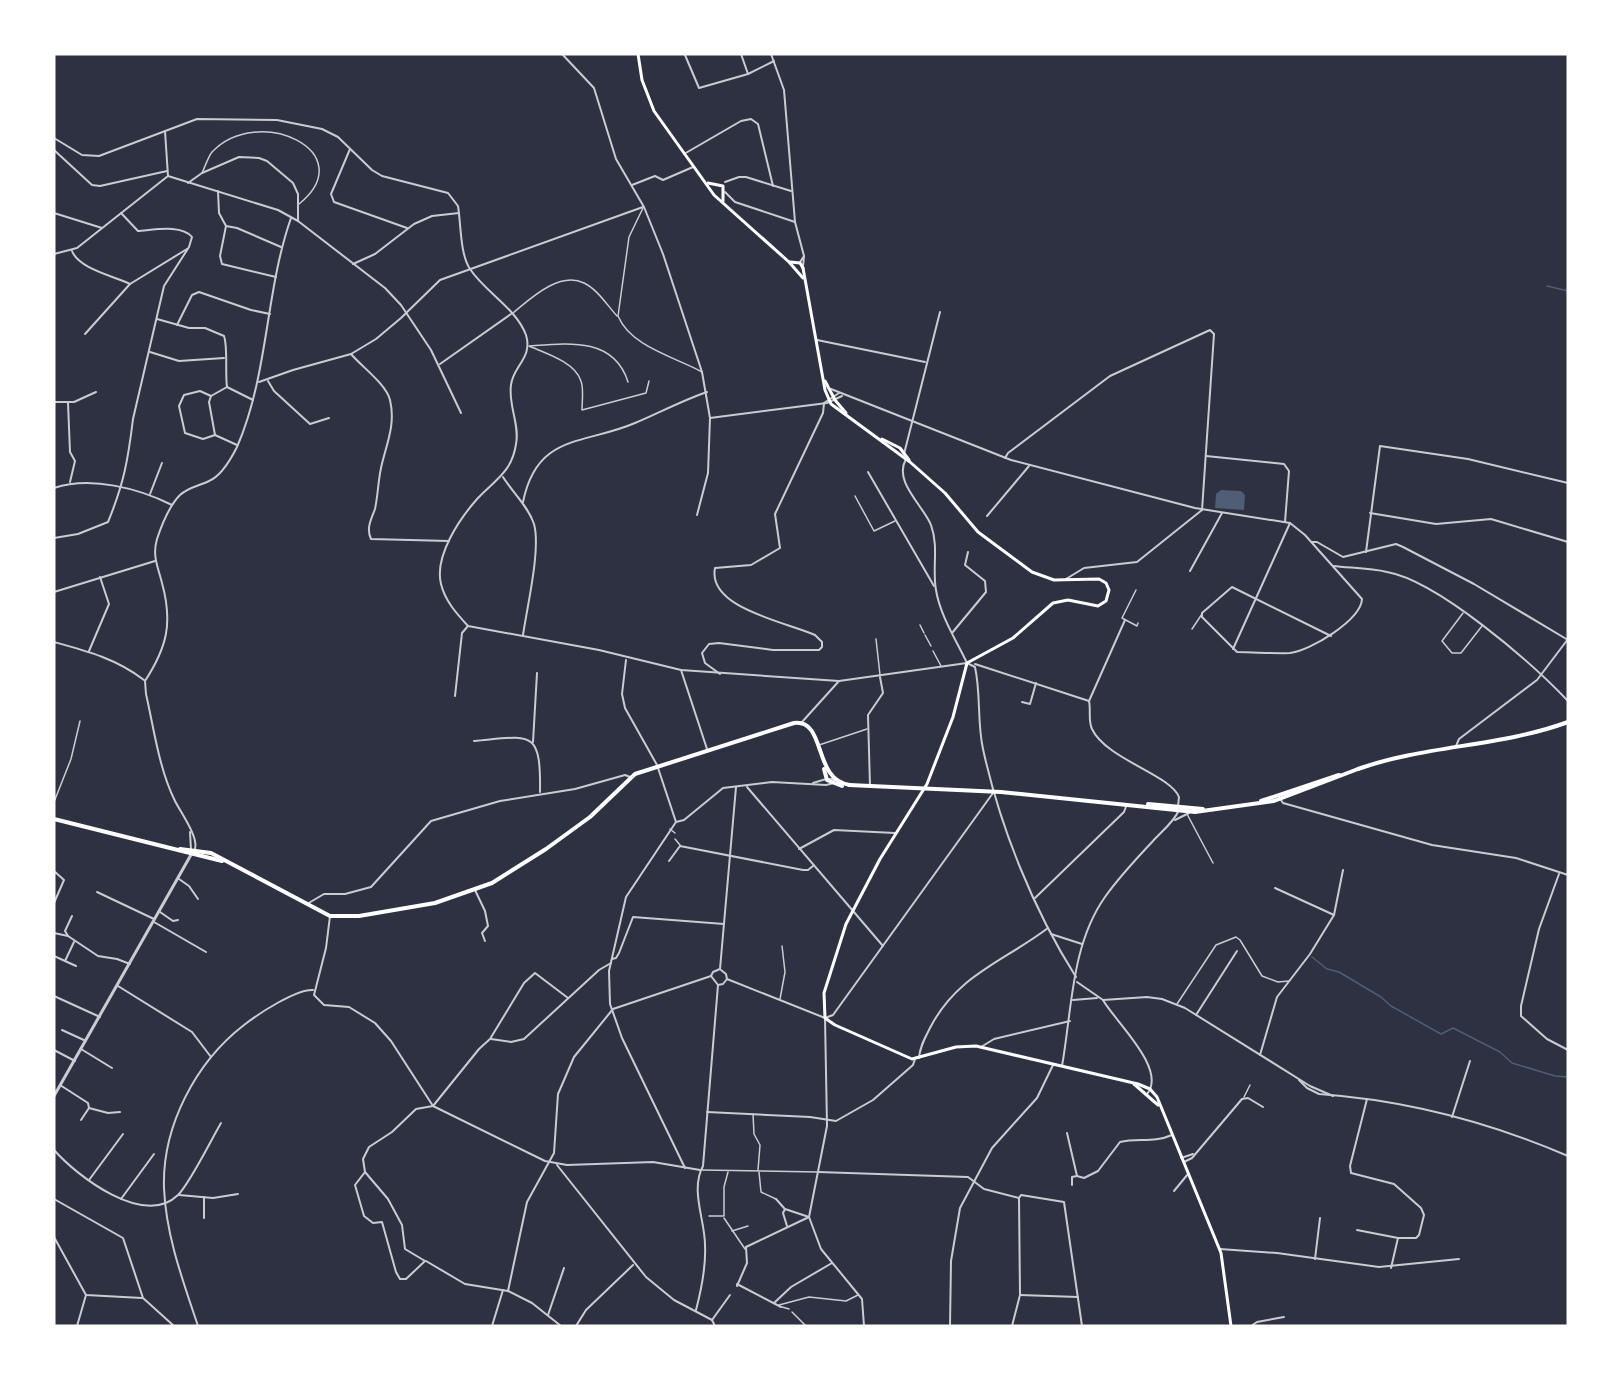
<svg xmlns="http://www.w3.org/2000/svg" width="1622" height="1380" viewBox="0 0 1622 1380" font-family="Bitter,serif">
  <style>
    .water { fill: #4f5d75 }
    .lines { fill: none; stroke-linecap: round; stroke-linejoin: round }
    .stream { stroke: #4f5d75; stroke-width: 1.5 }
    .service { stroke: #caccd0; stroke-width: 1.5 }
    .pedestrian { stroke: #caccd0; stroke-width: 1.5 }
    .minor { stroke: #caccd0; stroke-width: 2 }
    .tertiary { stroke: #caccd0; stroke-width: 3 }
    .secondary { stroke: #fff; stroke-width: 3 }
    .primary { stroke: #fff; stroke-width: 4 }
  </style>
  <rect width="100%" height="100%" fill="#2d3142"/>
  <!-- water -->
  <path class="water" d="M1221 490 1241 491 1245 495 1244 510 1215 508 1216 494Z"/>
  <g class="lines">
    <!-- stream -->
    <g class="stream">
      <path d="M1547 286 1568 291"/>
      <path d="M1312 957 1327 969 1339 972 1381 997 1391 1006 1441 1034 1453 1028 1500 1052 1512 1063 1555 1076 1568 1077"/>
    </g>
    <!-- service -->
    <g class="service">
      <path d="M202 173C205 167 208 157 212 152 258 103 363 152 299 204"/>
      <path d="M643 208 629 237 618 316C631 347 675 357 702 372"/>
      <path d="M513 313C530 299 559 271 584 283 597 289 607 305 617 316"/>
      <path d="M529 346C545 353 575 362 581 381 584 389 582 401 582 410L646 393 649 381"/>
      <path d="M530 346C568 343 614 337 628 382"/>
      <path d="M855 496 874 531 895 521"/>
      <path d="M1136 590 1122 618 1137 626 1138 623"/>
      <path d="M1463 613 1442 641 1452 653H1461L1482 626"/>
      <path d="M920 625 924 633"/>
      <path d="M1192 629 1202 614"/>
      <path d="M925 635 931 646"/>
      <path d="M876 639 880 675"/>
      <path d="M933 651 941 666"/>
      <path d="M819 745 867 729"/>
      <path d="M54 802 71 759 80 721"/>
      <path d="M1187 814 1213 863"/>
      <path d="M780 999 785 972 782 946"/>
      <path d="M1177 1004 1216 945 1236 937 1240 940 1262 976 1278 982 1289 981"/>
      <path d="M1244 1097 1250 1085"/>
      <path d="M753 1114 754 1134 760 1145 758 1170"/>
      <path d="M724 1218 745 1249"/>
      <path d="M732 1231 748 1226"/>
    </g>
    <!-- pedestrian -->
    <g class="pedestrian">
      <path d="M670 829 675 833"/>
      <path d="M675 839 680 845"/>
      <path d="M702 1170 818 1172"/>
      <path d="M759 1172 761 1192 776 1199"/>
      <path d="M709 1216H724V1187L728 1172"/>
      <path d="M779 1305 809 1297 846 1301 858 1295"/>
      <path d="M782 1307 789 1309"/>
      <path d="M792 1312 806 1326"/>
    </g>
    <!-- minor -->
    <g class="minor">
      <path d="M562 54 594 88 616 159 644 207 663 254 702 372 710 418 827 403 842 396"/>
      <path d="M741 54 748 74"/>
      <path d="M771 54 784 90 795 222 804 256"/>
      <path d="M685 55 699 88 748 74 774 61"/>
      <path d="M165 131 168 176"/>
      <path d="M54 138 82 155 99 156 197 119 277 120 322 129 338 137 372 170 382 176 448 193 458 206C461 224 460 254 470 269 485 292 516 308 526 335 533 358 513 366 511 385 508 405 520 425 516 444 512 472 495 480 478 498 460 518 434 556 441 584 445 601 457 614 468 626L599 650 681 670 839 681 802 722"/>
      <path d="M350 149 331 194 334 202 407 228"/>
      <path d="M54 150 92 185 100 186 167 171"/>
      <path d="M684 154 741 121 751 119 758 124 773 186"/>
      <path d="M168 176 278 210 298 221 385 288 401 305 431 350 461 413"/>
      <path d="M725 182 739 177H746L791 191"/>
      <path d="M188 183 202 173 239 157 259 158 267 161 293 183 298 194V221"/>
      <path d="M632 185 655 176 663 180 693 167"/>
      <path d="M218 191 219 213 226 226 220 256 222 264 276 277"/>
      <path d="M725 192 735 202 795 222"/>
      <path d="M54 213 102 228"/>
      <path d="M226 226 237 228 281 247"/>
      <path d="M72 251C79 269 114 276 130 284L187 249"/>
      <path d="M54 254 77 248 168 176"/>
      <path d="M800 262 804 256 803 267"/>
      <path d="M353 264 375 254 414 224 432 216 459 213"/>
      <path d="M157 319 189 328H205L224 336C228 347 225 373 227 387L253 400"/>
      <path d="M177 325 192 295 199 292 251 310 270 314"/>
      <path d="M85 334 130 284"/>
      <path d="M817 340 925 362"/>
      <path d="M150 352 179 361 224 358"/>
      <path d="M351 354C362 367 386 384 390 400 396 425 386 445 381 468 378 482 378 495 375 509 371 520 366 528 371 539L449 541"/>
      <path d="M440 364 511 314"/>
      <path d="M268 381 274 391 310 424 329 418"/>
      <path d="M259 382 293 370 351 354 376 339 401 318 440 280 643 207"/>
      <path d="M831 389 1011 460 1195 508 1290 523 1305 535 1362 599C1361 620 1310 651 1290 653 1273 654 1255 652 1237 652L1202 617V613L1232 587 1331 636"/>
      <path d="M211 396 200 391 184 395 179 406 185 433 203 439 215 435 237 445"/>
      <path d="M54 402H74L96 392"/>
      <path d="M68 403 70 452 75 461 70 482"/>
      <path d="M824 403 839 393"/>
      <path d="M215 435 209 402 211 396 227 387"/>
      <path d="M904 454 940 312"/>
      <path d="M1206 456 1284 464 1289 471 1285 522"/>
      <path d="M1005 458 1008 453 1110 376 1210 330 1214 334 1202 510"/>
      <path d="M906 459C893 482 923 505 931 525 939 547 932 568 936 590 940 615 956 640 967 663"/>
      <path d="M868 472 934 586"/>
      <path d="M503 477C513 493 528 506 534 524 541 549 527 607 523 635"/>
      <path d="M54 488C91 476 138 488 172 505"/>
      <path d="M150 494 162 463"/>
      <path d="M523 502C537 433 584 445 635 423 659 413 681 401 707 392"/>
      <path d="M1370 513 1436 524 1491 519 1568 542"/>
      <path d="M697 515 708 473 710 418"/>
      <path d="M987 516 1029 466"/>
      <path d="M54 538 78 534 108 522C124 483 128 460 133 419L164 286 189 247 192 237C182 224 153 230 138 231L121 213"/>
      <path d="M1312 542H1317L1343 557 1396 544 1403 547 1474 584 1568 640"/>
      <path d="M1366 552 1380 446 1468 459 1568 483"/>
      <path d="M1333 566C1350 568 1370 568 1387 572 1438 581 1532 663 1568 701"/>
      <path d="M1190 571 1222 513"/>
      <path d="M1066 579 1084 568 1137 562 1202 510"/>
      <path d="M54 592 155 561"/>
      <path d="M952 633 986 592 985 581 965 565 968 552"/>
      <path d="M54 642C87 651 117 659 144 680"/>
      <path d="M1233 649 1290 523"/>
      <path d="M89 651 109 604 100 577"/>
      <path d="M626 660 622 694 625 708 657 765 676 822"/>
      <path d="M967 663 975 667C981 694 977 722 983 749 1000 827 1033 909 1076 977"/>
      <path d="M975 664 1089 701"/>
      <path d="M681 670 707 749"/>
      <path d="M720 674 705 663 702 653 709 644 719 643 773 650H819L822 647V642L815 635C786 622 707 608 715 568L751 565 780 548 775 514 823 413 824 403"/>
      <path d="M145 681C167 647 173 623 162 583 158 567 152 556 157 539 162 524 169 506 180 495 189 487 199 486 209 481 221 476 231 459 237 447 269 373 265 292 291 218"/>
      <path d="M145 681 146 694C154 729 159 769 175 801 181 813 201 840 194 851"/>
      <path d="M839 681 967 663"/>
      <path d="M455 696 462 633 468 626"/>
      <path d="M1089 701C1091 710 1088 721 1092 729 1106 759 1171 775 1179 797L1178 806"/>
      <path d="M1089 701 1125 620"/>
      <path d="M1022 702 1030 704 1036 683"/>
      <path d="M474 741C531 736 541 728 540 792"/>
      <path d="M533 742 537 673"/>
      <path d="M1456 746 1459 739 1537 680 1568 639"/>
      <path d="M813 783 826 779H833"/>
      <path d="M870 786 868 715 883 693 880 677"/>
      <path d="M747 787 883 946"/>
      <path d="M1279 797 1283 803 1432 845 1516 858 1568 875"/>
      <path d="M1175 820 1189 813"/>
      <path d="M676 822 626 897 609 971 610 1004 622 1038 685 1168"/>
      <path d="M676 822 684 820 723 788 772 782 826 785 834 783V780"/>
      <path d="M190 832 191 850"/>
      <path d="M799 849 834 830 895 833"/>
      <path d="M669 861 680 846 803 870H808L813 866"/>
      <path d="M54 871 64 880 54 903"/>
      <path d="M1559 874 1539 929 1521 1006V1016L1547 1039 1568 1050"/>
      <path d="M179 879 189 886 198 899"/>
      <path d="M1275 888 1334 915"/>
      <path d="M475 890 485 911 488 926 482 933 485 941"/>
      <path d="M97 892 154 919"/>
      <path d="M1035 898 1124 812 1127 804"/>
      <path d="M307 904 324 894H345L371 887 431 821 500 801 575 789 625 775 630 777"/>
      <path d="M160 912 173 921 178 920"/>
      <path d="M330 916 326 948 314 995 324 1005 349 1007 375 1023 391 1041 433 1106 545 1161 567 1165 653 1162 700 1170"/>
      <path d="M154 922 206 952"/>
      <path d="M54 933 68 936 98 956 117 959 130 964"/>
      <path d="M1051 934 1082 944"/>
      <path d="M68 936 65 931 72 916"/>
      <path d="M54 956 76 966"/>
      <path d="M612 959 616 958 619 953 633 917 724 924"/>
      <path d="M65 961 74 942"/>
      <path d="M720 969 736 787"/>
      <path d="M721 970 726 974 727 979"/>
      <path d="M727 979 825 1018"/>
      <path d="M1077 982 1103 1000 1147 997 1162 999 1185 1008 1310 1086 1333 1096"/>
      <path d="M718 985 711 976 713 972 720 969"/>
      <path d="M718 985 723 984 727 979"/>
      <path d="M118 986 192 1032 211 1057"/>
      <path d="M54 996 100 1017"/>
      <path d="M1073 1000 1097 998"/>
      <path d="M1103 1000C1113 1019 1168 1069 1147 1094"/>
      <path d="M1196 1015 1237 951"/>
      <path d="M825 1018 833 1015 993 793"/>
      <path d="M62 1030 86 1041"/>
      <path d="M491 1039 511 1042 524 1039 599 970 611 963"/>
      <path d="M981 1047 994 1039 1070 1021"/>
      <path d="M81 1049 112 1068"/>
      <path d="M54 1050 75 1061"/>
      <path d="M1260 1055 1277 997 1310 954 1334 915 1343 870"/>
      <path d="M919 1058C920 1046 925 1038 930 1028 957 975 1003 962 1048 928"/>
      <path d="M1062 1066C1072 1010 1071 945 1105 897 1119 877 1136 859 1153 841 1162 831 1174 822 1179 810"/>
      <path d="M1299 1080 1307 1088 1319 1094C1404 1100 1489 1122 1568 1156"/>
      <path d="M60 1085 88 1103 89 1108 81 1120"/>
      <path d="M1367 1099 1350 1166 1351 1173 1394 1184 1421 1208 1424 1215 1419 1235 1416 1238H1398L1391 1268"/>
      <path d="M433 1106 479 1049 490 1039 524 983 535 973 568 998"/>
      <path d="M89 1108 108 1113 120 1112"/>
      <path d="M707 1112 810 1117 836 1121 873 1100 913 1065 915 1059"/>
      <path d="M1452 1117 1470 1061"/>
      <path d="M1067 1133 1077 1176 1084 1178 1098 1171 1120 1142C1138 1138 1154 1143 1172 1135"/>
      <path d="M54 1150C77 1176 144 1228 178 1195 190 1183 211 1140 221 1123"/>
      <path d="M1181 1158 1193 1154"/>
      <path d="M1184 1162 1192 1158 1242 1099 1248 1098 1263 1107"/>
      <path d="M557 1165 646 1277 674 1300 712 1320 715 1326"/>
      <path d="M365 1172 388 1199 402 1225 405 1249 425 1261 406 1279H400L396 1272 382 1222 373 1223 364 1216 355 1185 365 1172 363 1159 369 1147 392 1132 416 1109 433 1106"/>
      <path d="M818 1172 968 1177 984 1189 1019 1198 1020 1295 1012 1326"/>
      <path d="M89 1180 123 1134"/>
      <path d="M1072 1185V1177L1077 1176"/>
      <path d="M1174 1191 1188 1174"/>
      <path d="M179 1195 213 1198 238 1194"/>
      <path d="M1019 1198 1021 1195 1064 1202 1082 1326"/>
      <path d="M54 1199 123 1238 143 1298 174 1326"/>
      <path d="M121 1199 154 1154"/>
      <path d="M776 1199 784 1208"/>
      <path d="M809 1217 827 1126 825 1018"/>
      <path d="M809 1217 821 1249 862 1299 864 1326"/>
      <path d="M204 1218V1197"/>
      <path d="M787 1226 783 1213 785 1209 809 1217"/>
      <path d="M1357 1230 1398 1238"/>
      <path d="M54 1237 86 1295 142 1298"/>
      <path d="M1220 1249 1277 1253 1379 1267 1459 1259"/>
      <path d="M1315 1259 1320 1218"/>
      <path d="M426 1261 465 1284 508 1291 532 1303 561 1326"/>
      <path d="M737 1284 781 1307"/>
      <path d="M737 1286 747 1263 746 1247 809 1217"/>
      <path d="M508 1291 527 1202 554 1153 558 1094 574 1057 613 1009 711 976"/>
      <path d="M1020 1295 1078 1297"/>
      <path d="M774 1303 791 1287 832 1263"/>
      <path d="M696 1310C701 1291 706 1265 705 1245 705 1220 690 1190 703 1166L718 985"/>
      <path d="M548 1315 564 1268"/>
      <path d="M712 1320 730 1295"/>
      <path d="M77 1326 86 1295"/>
      <path d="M198 1326C183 1281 166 1236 164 1188 162 1126 196 1062 244 1025 258 1014 296 989 313 990"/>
      <path d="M492 1326 503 1290"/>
      <path d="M576 1326 586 1310 633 1265"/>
      <path d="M950 1326 951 1261 960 1208 992 1148 1037 1098 1053 1065"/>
      <path d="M1251 1326 1257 1322 1284 1317"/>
    </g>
    <!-- tertiary -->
    <path class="tertiary" d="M54 1096 192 853"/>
    <!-- secondary -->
    <g class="secondary">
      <path d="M638 54 642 80 654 111 714 195 789 262 803 278"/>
      <path d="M708 183 723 186V201"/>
      <path d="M790 262 800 263 803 268"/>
      <path d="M803 268 825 390 831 404 910 462 945 493 978 532 1032 572 1054 580 1099 579 1106 583 1109 590 1106 601 1098 606 1068 600 1053 603 1013 638 967 663 953 717 927 784 880 859 846 924 824 993 825 1018 835 1025 912 1059 956 1047 976 1046 1138 1084 1150 1089 1157 1097 1221 1253 1231 1326"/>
      <path d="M825 381 835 400 846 413"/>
      <path d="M882 439 900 448 909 460"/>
      <path d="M1134 1084 1158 1105"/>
    </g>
    <!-- primary -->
    <g class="primary">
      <path d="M824 769 827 780 842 786"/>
      <path d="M1358 769C1425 745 1500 747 1568 722"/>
      <path d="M849 785 1001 792 1195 812 1274 801 1358 769"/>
      <path d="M1261 801 1339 775"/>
      <path d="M1148 804 1203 809"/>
      <path d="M54 819 222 861"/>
      <path d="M180 849 211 853 330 916H359L435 903 492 883 546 849 590 817 635 774 794 723C827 719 812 780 850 785"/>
    </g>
  </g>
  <!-- border -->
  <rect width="1622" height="1380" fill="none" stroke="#ffffff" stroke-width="111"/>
</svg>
